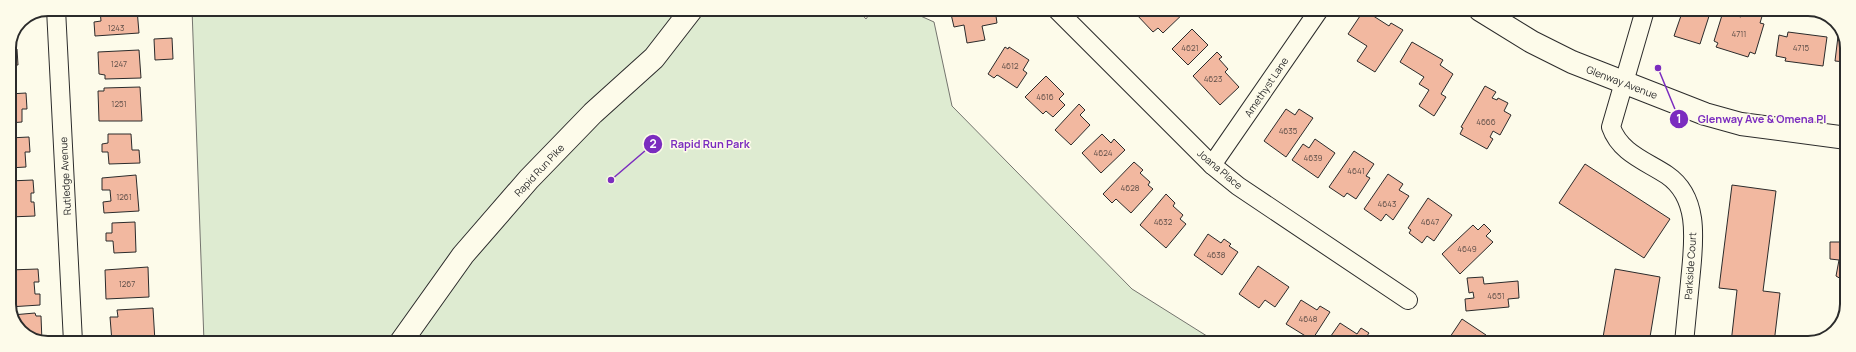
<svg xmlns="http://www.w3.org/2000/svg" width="1856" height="352" viewBox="0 0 1856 352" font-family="Manrope,sans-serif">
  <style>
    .green { fill: #deebd1; stroke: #74746e }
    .building { fill: #f2b8a0; stroke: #2b2b2b }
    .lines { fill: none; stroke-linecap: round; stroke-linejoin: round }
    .street-casing { stroke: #2b2b2b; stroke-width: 20 }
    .secondary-casing { stroke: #2b2b2b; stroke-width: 24 }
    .primary-casing { stroke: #2b2b2b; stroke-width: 24 }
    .street { stroke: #fdfbea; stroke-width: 18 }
    .secondary { stroke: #fdfbea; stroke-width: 22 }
    .primary { stroke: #fdfbea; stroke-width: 22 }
    .labels { text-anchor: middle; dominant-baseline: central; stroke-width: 3; stroke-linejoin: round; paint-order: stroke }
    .number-label { font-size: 8px; fill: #5d4e48 }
    .street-label { font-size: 10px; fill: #2b2b2b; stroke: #fdfbea }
    .rim { fill: none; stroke: #2b2b2b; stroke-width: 2 }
    .leader { fill: none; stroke: #7b2cbf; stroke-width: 1.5 }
    .callout-dot { fill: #7b2cbf; stroke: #fdfbea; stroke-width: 1.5 }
    .mark-label { font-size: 12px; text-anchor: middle; font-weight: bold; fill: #fff }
    .callout-label { font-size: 11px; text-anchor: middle; font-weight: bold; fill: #7b2cbf; stroke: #fdfbea; stroke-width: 3; stroke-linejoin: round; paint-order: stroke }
  </style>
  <rect width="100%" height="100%" fill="#fdfbea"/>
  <!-- green -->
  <path class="green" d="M192 9H857L866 19 873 9H905L934 22 952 106 1132 289 1218 343 204 342Z"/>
  <!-- building -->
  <g class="building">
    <path d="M137 9 139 33 95 36 94 22 101 21 100 10Z"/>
    <path d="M153 9H172V12L154 14Z"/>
    <path d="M995 9 997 23 982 26 985 40 967 43 964 25 954 27 951 14 963 12V15Z"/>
    <path d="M1141 9H1188L1163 33 1158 28 1153 32 1136 14Z"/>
    <path d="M1364 10 1389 26 1391 23 1403 30 1375 72 1357 61 1367 46 1348 34Z"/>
    <path d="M1683 10H1711L1700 44 1674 36Z"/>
    <path d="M1750 10 1763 13 1760 23 1764 24 1755 54 1750 52 1748 57 1716 47 1718 43 1714 41 1723 12 1741 17 1742 14 1748 16Z"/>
    <path d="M1839 28 1847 43V69L1845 68 1846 62 1835 61Z"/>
    <path d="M1192 29 1208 45 1188 65 1172 49Z"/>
    <path d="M1788 32 1827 37 1823 66 1785 61 1786 58 1776 56 1779 35 1787 37Z"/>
    <path d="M172 38 173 59 155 60 154 39Z"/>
    <path d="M1412 42 1443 60 1440 65 1453 74 1441 94 1446 97 1434 116 1419 106 1429 90 1419 84 1424 77 1400 62Z"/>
    <path d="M1005 47 1008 49 1009 47 1029 60 1023 70 1027 73 1017 88 999 76 997 75 994 78 988 74Z"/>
    <path d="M17 49 18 65H10L11 78H9V50Z"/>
    <path d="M139 50 141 78 105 79V75L99 74 98 52Z"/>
    <path d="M1217 52 1222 57 1219 59 1228 69 1225 72 1239 87 1220 105 1193 76Z"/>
    <path d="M1046 76 1064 94 1059 99 1065 105 1053 117 1046 111 1043 114 1025 97Z"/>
    <path d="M1485 86 1496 92 1492 98 1497 100 1498 98 1508 103 1504 111 1511 115 1500 135 1493 131 1490 137 1493 139 1487 149 1460 134 1463 128 1461 127Z"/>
    <path d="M140 87 142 121H99L98 91H104V88Z"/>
    <path d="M26 93 27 109H22V122L9 123V94Z"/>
    <path d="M1079 104 1085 110 1080 115 1090 125 1071 145 1055 130Z"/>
    <path d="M1286 109 1295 115 1299 109 1313 118 1286 157 1264 141Z"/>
    <path d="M108 134H131L132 150H139L140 163 109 164 108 152H102V144L108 143Z"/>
    <path d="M1102 134 1111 143 1114 139 1125 150 1101 173 1082 153Z"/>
    <path d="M29 137 30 152H25L26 167 9 168V138Z"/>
    <path d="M1315 139 1335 153 1318 178 1292 160 1303 144 1309 148Z"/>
    <path d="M1354 151 1374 164 1366 176 1370 178 1356 199 1347 193 1344 197 1329 187Z"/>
    <path d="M1134 162 1143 170 1140 173 1150 182 1148 185 1153 189 1131 213 1116 199 1112 203 1103 194Z"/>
    <path d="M1585 164 1670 219 1644 258 1559 203Z"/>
    <path d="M1388 174 1403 184 1399 190 1409 196 1393 220 1386 214 1381 221 1364 209Z"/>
    <path d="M136 175 139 211 104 213 103 202 111 201 110 190H102V178Z"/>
    <path d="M33 180 34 193H31V202H34L35 216 9 217V181Z"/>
    <path d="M1732 185 1776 191 1763 291 1780 293 1774 343H1731L1737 290 1719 288Z"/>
    <path d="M1166 194 1175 203 1173 206 1183 215 1180 219 1186 224 1166 248 1140 225Z"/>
    <path d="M1428 198 1452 215 1434 241 1427 236 1422 243 1409 233 1411 230 1408 228Z"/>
    <path d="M135 222 136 252 114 253 113 241H106V233H112V223Z"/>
    <path d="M1484 224 1491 231 1486 236 1493 242 1460 274 1442 254 1473 225 1478 230Z"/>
    <path d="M1208 234 1221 243 1224 239 1231 244 1229 246 1238 252 1222 275 1194 255Z"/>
    <path d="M1830 242H1841V249H1846V284H1841V279L1836 276 1839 260 1830 259Z"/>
    <path d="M1258 266 1289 287 1275 307 1265 300 1259 308 1239 294Z"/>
    <path d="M148 267 149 297 106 299 105 270Z"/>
    <path d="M38 269 39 282H34L35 294H40V305L9 307V270Z"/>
    <path d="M1615 269 1660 277 1649 343H1602Z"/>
    <path d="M1483 277 1484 284 1518 281 1519 298 1508 299 1509 307 1466 311 1465 299 1474 298 1473 292 1469 293 1467 278Z"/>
    <path d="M1301 300 1317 310 1320 306 1330 312 1312 340 1286 324Z"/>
    <path d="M153 308 155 342H112L110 317H118L117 310Z"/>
    <path d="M35 313 36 316H41L42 342 19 330 12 315Z"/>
    <path d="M1462 319 1486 335 1480 343H1446Z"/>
    <path d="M1340 323 1357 334 1361 328 1369 333 1362 343H1326Z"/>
  </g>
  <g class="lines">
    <!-- street casing -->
    <g class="street-casing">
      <g id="street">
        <path d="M56 9 73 342"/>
        <path d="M1057 10 1212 165 1238 186 1408 300"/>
        <path d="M1645 10 1611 127C1620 153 1646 161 1667 175 1702 199 1693 247 1690 282 1688 303 1686 323 1684 343"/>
        <path d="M1212 165 1319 10"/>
      </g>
    </g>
    <!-- secondary casing -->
    <g class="secondary-casing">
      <path id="secondary" d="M401 342 463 255 529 179 593 113 654 58 692 9"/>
    </g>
    <!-- primary casing -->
    <g class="primary-casing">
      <path id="primary" d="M1480 10 1532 42 1572 62 1705 114 1741 124 1847 138"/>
    </g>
    <!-- street -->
    <use href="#street" class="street"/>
    <!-- secondary -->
    <use href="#secondary" class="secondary"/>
    <!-- primary -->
    <use href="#primary" class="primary"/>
  </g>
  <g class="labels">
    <!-- number labels -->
    <g class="number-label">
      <text x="116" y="27">1243</text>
      <text x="1739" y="33">4711</text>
      <text x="1190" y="47">4621</text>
      <text x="1801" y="47">4715</text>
      <text x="119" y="63">1247</text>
      <text x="1010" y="65">4612</text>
      <text x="1213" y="78">4623</text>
      <text x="1045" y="96">4616</text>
      <text x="119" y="103">1251</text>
      <text x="1486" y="121">4666</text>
      <text x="1288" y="130">4635</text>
      <text x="1103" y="152">4624</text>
      <text x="1313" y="157">4639</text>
      <text x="1356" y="170">4641</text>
      <text x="1130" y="187">4628</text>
      <text x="124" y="196">1261</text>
      <text x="1387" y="203">4643</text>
      <text x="1163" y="221">4632</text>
      <text x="1430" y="221">4647</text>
      <text x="1467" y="248">4649</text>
      <text x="1216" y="254">4638</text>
      <text x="127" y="283">1267</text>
      <text x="1496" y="295">4651</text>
      <text x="1308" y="318">4648</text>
    </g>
    <!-- street labels -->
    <g class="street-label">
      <text transform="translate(1622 82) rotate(21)">Glenway Avenue</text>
      <text transform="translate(1266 87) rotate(-56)">Amethyst Lane</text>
      <text transform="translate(1220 169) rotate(40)">Joana Place</text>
      <text transform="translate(539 170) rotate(-47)">Rapid Run Pike</text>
      <text transform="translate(65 176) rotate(-93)">Rutledge Avenue</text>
      <text transform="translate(1690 266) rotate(-86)">Parkside Court</text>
    </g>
  </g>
  <!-- crop -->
  <path d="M0 0H1856V352H0ZM48 16H1808A32 32 0 0 1 1840 48V304A32 32 0 0 1 1808 336H48A32 32 0 0 1 16 304V48A32 32 0 0 1 48 16Z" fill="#fdfbea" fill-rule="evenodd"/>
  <path class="rim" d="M48 16H1808A32 32 0 0 1 1840 48V304A32 32 0 0 1 1808 336H48A32 32 0 0 1 16 304V48A32 32 0 0 1 48 16Z"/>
  <!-- callouts -->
  <path class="leader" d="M1658 68L1679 119M611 180L653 144"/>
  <g class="callout-dot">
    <circle cx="1658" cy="68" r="4"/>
    <circle cx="611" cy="180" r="4"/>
    <circle cx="1679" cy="119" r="10"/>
    <circle cx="653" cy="144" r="10"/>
  </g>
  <g class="mark-label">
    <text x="1679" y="123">1</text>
    <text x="653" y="148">2</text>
  </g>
  <g class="callout-label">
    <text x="1762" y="123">Glenway Ave &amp; Omena Pl</text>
    <text x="710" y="148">Rapid Run Park</text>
  </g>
</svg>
